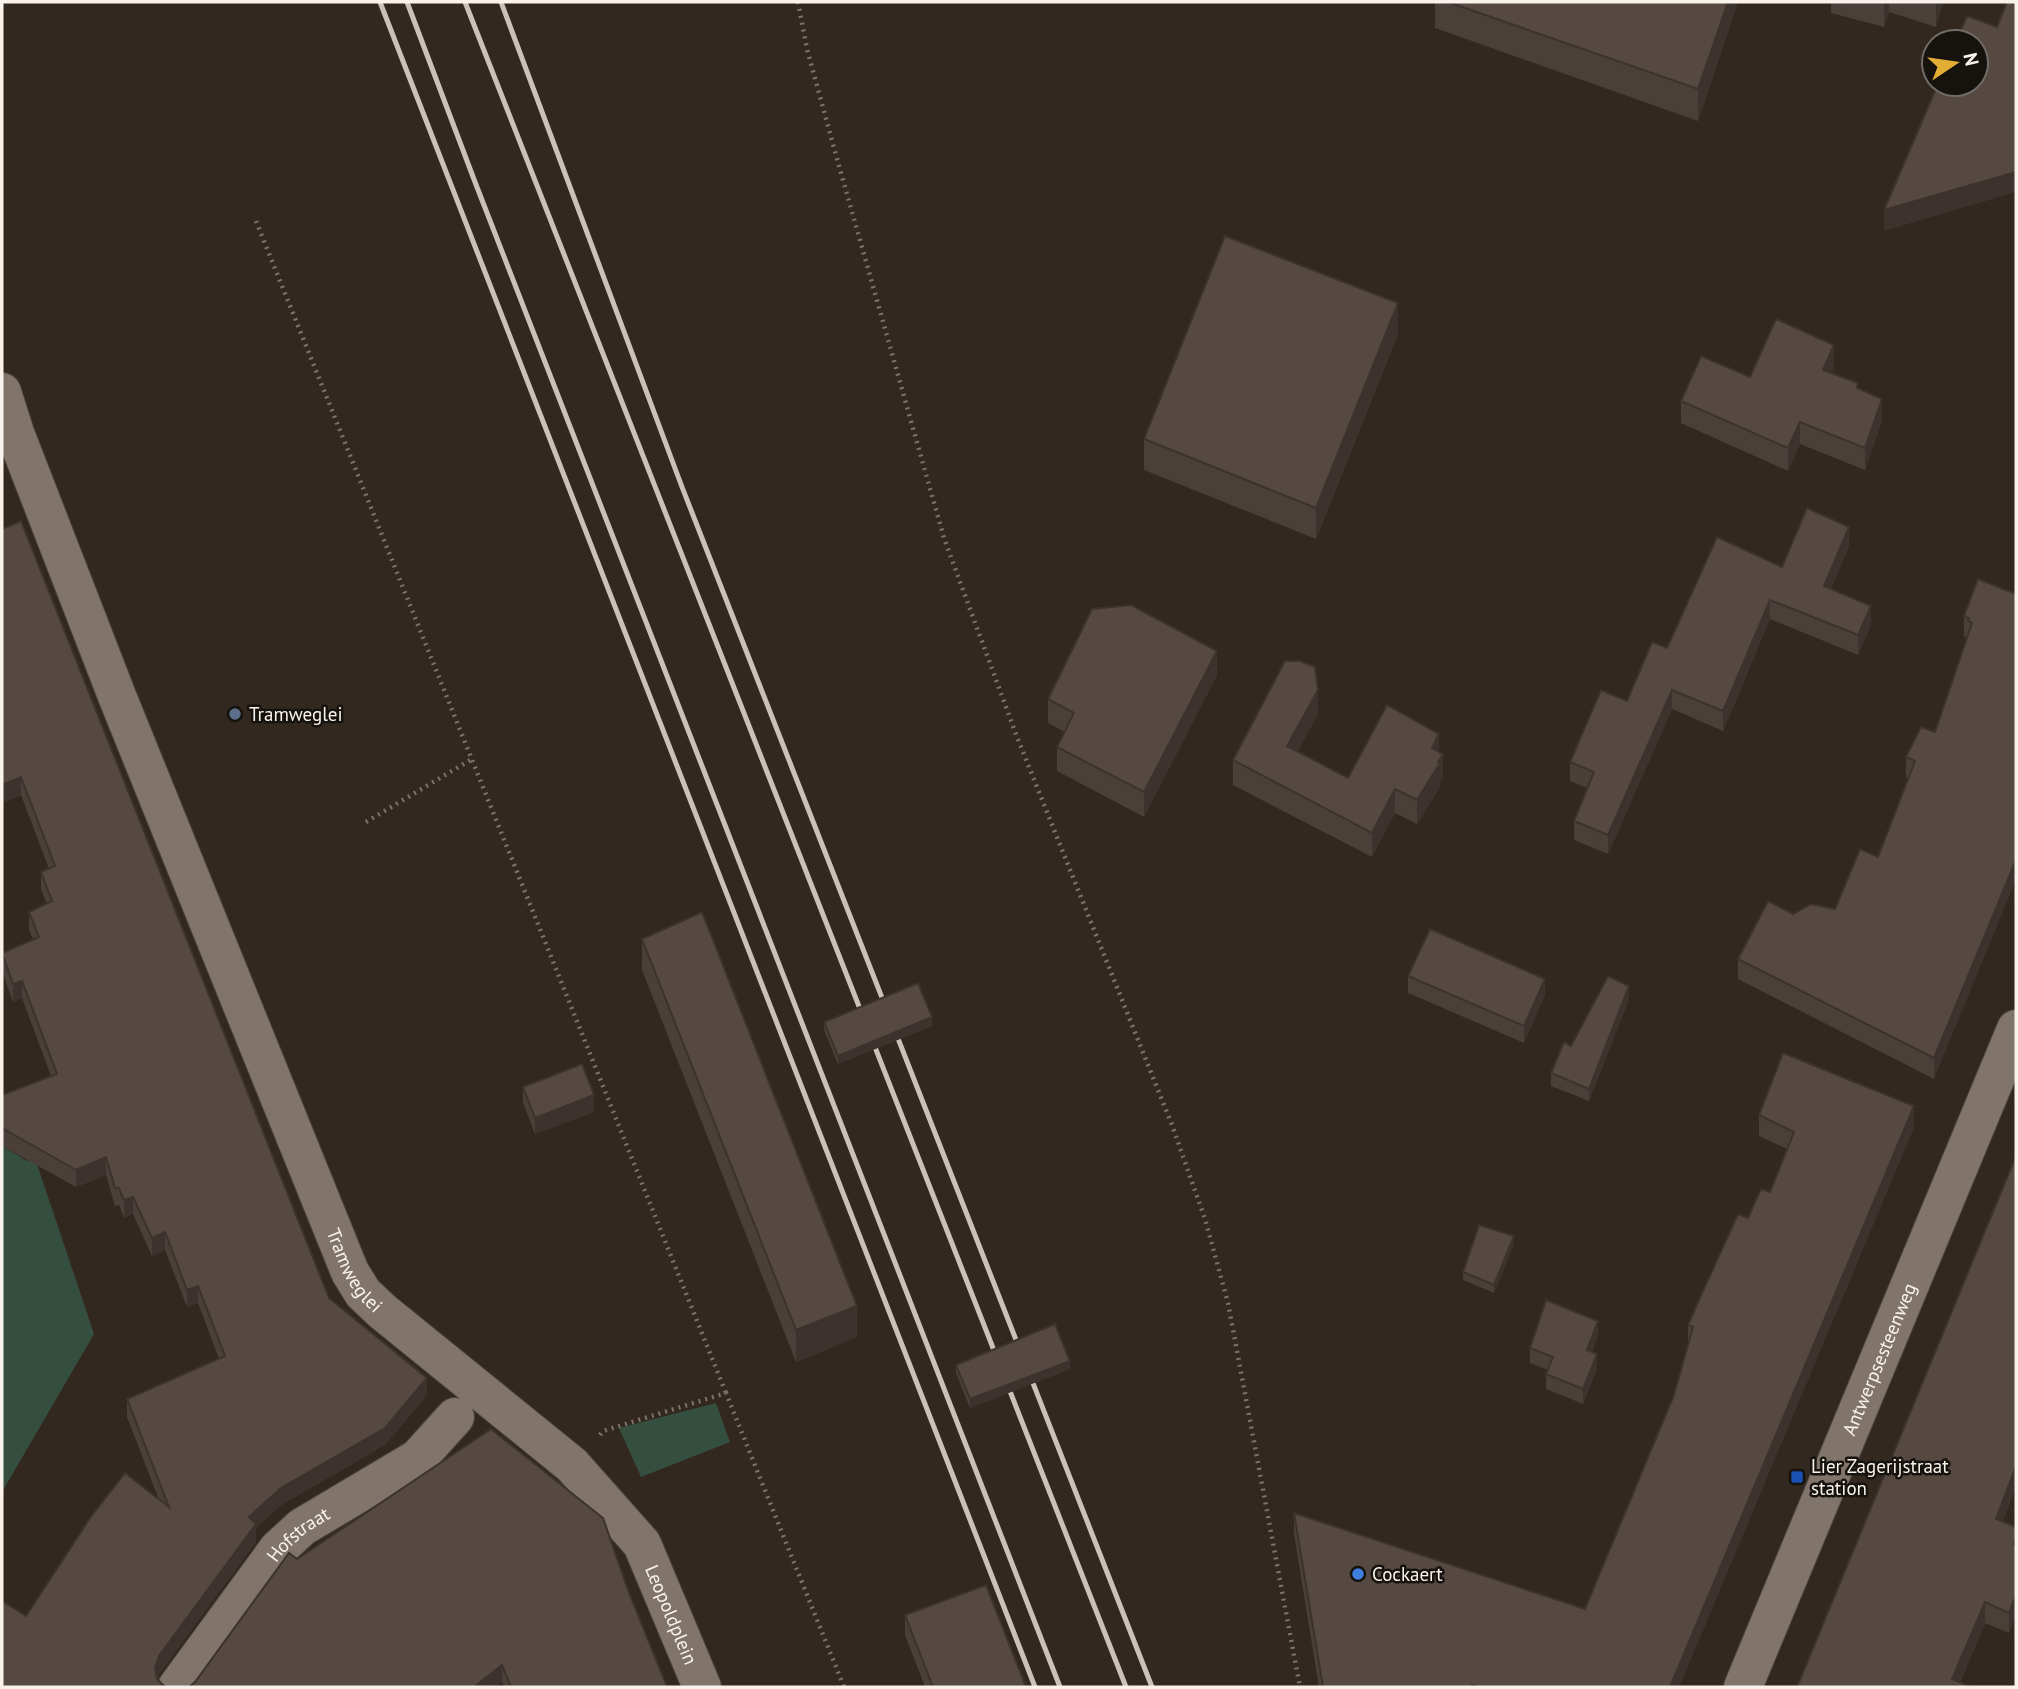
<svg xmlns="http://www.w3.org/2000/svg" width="2018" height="1689" viewBox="0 0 2018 1689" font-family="'PT Sans',sans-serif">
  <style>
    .green { fill: #344f3f }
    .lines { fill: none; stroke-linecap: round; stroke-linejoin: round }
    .minor-casing { stroke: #4a433b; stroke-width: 40 }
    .tertiary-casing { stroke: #4a433b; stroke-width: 40 }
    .path { stroke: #7b726b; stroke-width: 4.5; stroke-dasharray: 2 5; stroke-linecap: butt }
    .minor { stroke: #81756b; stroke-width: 38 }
    .tertiary { stroke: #81756b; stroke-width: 38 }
    .rail { stroke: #c9c1ba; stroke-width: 5 }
    .wall { fill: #4a3f39 }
    .shaded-wall { fill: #3c332e }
    .building { fill: #564942; stroke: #3c332e; stroke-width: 2 }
    .service-dot { fill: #5c6f8a; stroke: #16120e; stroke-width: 2.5 }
    .transit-dot { fill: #1a4fb4; stroke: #16120e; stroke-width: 2.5 }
    .shop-dot { fill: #3f7fe0; stroke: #16120e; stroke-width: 2.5 }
    .labels { text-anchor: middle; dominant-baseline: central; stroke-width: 5; stroke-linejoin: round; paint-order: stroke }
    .poi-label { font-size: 19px; fill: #faf3ed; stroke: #16120e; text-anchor: start }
    .street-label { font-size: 19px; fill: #faf3ed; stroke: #16120e }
  </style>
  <rect width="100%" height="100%" fill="#32281f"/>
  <!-- green -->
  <g class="green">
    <path d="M2 1146 27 1161 35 1158 94 1334 2 1492Z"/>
    <path d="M716 1403 730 1442 641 1477 619 1428Z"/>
  </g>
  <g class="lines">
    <!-- minor casing -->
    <g class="minor-casing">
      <g id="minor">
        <path id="s1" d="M177 1687 278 1549 302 1527 418 1458 455 1417"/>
      </g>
    </g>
    <!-- tertiary casing -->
    <g class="tertiary-casing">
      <g id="tertiary">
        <path id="s2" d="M2 392 15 433 117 696 350 1272 363 1293 382 1311 572 1465 642 1544 702 1687"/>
        <path id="s3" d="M1743 1687 2016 1029"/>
      </g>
    </g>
    <!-- path -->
    <g class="path">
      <path d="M798 2 807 49 834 148 944 538 1017 737 1172 1125 1205 1219 1228 1303 1300 1687"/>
      <path d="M256 221 726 1393"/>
      <path d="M366 822 472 759"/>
      <path d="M600 1435 603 1431 726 1393 844 1687"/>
    </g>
    <!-- minor -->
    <use href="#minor" class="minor"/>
    <!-- tertiary -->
    <use href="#tertiary" class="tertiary"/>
    <!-- rail -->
    <g class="rail">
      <path d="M380 2 1035 1687"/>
      <path d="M407 2 475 182 1060 1687"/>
      <path d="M465 2 1126 1687"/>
      <path d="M501 2 682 487 1152 1687"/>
    </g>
  </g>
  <!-- wall -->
  <g class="wall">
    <path d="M1435 2H1738L1698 121 1435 28Z"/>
    <path d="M1831 2H1943L1936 27 1889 12 1884 27 1831 13Z"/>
    <path d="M1398 334 1316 539 1144 470V439Z"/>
    <path d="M1834 367 1831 373 1858 389 1882 421 1865 470 1800 444 1788 471 1681 423V401L1750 377Z"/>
    <path d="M2 528 329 1298 427 1395 385 1445 281 1505 256 1528V1542L159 1674 158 1679 26 1616 159 1500 127 1417V1399L219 1359 198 1303 187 1307 165 1250 152 1256 133 1214 124 1218 119 1205 115 1206 106 1175 76 1187 2 1146V1095L51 1076 22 998 13 1002 2 971V953L33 939 29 930V912L47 904 41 890V872L49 869 21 795 2 803Z"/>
    <path d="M1849 546 1831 589 1871 625 1858 655 1770 619 1723 731 1672 709 1608 854 1574 840V821L1587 788 1570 781V762L1627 701 1667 648 1782 567Z"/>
    <path d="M2016 594 1934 1079 1738 979V959L1793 914 1835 909 1878 857 1908 779 1906 777V757L1935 732 1967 638 1964 636V616Z"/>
    <path d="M1217 675 1144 817 1057 771V747L1065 732 1048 723V699Z"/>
    <path d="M1318 714 1297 752 1348 778 1439 752 1443 778 1440 783V787L1417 824 1395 813 1372 857 1233 785V760Z"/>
    <path d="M642 939 857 1337 796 1362 642 970Z"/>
    <path d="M1408 976 1545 995 1524 1043 1408 993Z"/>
    <path d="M1629 999 1589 1101 1551 1086V1073Z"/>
    <path d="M824 1022 932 1026 838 1064 824 1030Z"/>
    <path d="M523 1087 594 1112 535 1134 523 1103Z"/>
    <path d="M1759 1115 1914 1127 1679 1687H1319L1294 1534V1513L1585 1609 1674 1395 1688 1344V1325L1748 1218 1770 1192 1787 1149 1759 1136Z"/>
    <path d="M1514 1244 1494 1293 1463 1280V1272Z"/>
    <path d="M1598 1336 1592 1352 1597 1369 1583 1404 1546 1389V1374L1548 1370 1530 1363V1348Z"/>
    <path d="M956 1365 1070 1369 970 1408 956 1373Z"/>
    <path d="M2016 1486 2003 1521 2016 1527 2009 1633 1985 1623 1960 1682 1797 1687Z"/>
    <path d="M297 1559 628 1590 667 1687H504L502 1682H195Z"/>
    <path d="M905 1615 1026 1687H925L905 1635Z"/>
  </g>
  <!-- shaded-wall -->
  <g class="shaded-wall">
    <path d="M1728 2H1738L1698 121V89Z"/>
    <path d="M1884 2H1889V12L1884 27Z"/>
    <path d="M1936 2H1943L1936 27Z"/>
    <path d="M2016 172V192L1884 231V210Z"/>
    <path d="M1398 303V334L1316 539V508Z"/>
    <path d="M1834 345V367L1823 392V370Z"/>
    <path d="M1882 399V421L1865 470V448Z"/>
    <path d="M1800 422V444L1788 471V448Z"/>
    <path d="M1849 527V546L1824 605V586Z"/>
    <path d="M1770 600V619L1723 731V711Z"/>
    <path d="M1871 606V625L1858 655V635Z"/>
    <path d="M1217 651V675L1144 817V792Z"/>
    <path d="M1318 690V714L1287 771V746Z"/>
    <path d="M1672 690V709L1608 854V835Z"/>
    <path d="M1439 734V759L1432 748Z"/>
    <path d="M1443 754V778L1440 783V787L1417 824V800Z"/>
    <path d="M21 777V795L2 803V785Z"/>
    <path d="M1395 789V813L1372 857V833Z"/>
    <path d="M2016 860V880L1934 1079V1058Z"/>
    <path d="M1545 979V995L1524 1043V1026Z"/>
    <path d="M22 981V998L13 1002V984Z"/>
    <path d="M1629 986V999L1589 1101V1089Z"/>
    <path d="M932 1017V1026L838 1064V1056Z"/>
    <path d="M594 1095V1112L535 1134V1118Z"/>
    <path d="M1914 1106V1127L1679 1687H1670Z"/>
    <path d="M106 1157V1175L76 1187V1170Z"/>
    <path d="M133 1197V1214L124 1218V1200Z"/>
    <path d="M165 1232V1250L152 1256V1238Z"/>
    <path d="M1514 1236V1244L1494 1293V1285Z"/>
    <path d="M198 1286V1303L187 1307V1290Z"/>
    <path d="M857 1306V1337L796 1362V1330Z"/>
    <path d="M1598 1321V1336L1587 1365V1350Z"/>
    <path d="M1597 1354V1369L1583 1404V1389Z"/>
    <path d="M1070 1361V1369L970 1408V1399Z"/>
    <path d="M427 1378V1395L385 1445 281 1505 256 1528V1542L159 1674 155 1685V1668L159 1656 249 1517 281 1488Z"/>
    <path d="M2016 1466V1486L1996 1539V1519Z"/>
    <path d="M2016 1595V1616L2009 1633V1613Z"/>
    <path d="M1985 1602V1623L1957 1687 1952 1679Z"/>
    <path d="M502 1665V1682L496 1687H474Z"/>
  </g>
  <!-- building -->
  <g class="building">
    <path d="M1448 2H1728L1698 89Z"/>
    <path d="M2007 2H2016V172L1884 210 1938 84H1976V42H1956L1967 16 1997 27Z"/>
    <path d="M1225 236 1398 303 1316 508 1144 439Z"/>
    <path d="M1776 319 1834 345 1823 370 1858 383 1857 388 1882 399 1865 448 1800 422 1788 448 1681 401 1701 356 1750 377Z"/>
    <path d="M1807 508 1849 527 1824 586 1871 606 1858 635 1770 600 1723 711 1672 690 1608 835 1574 821 1594 772 1570 762 1601 690 1627 701 1652 642 1667 648 1717 537 1782 567Z"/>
    <path d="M21 521 329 1298 427 1378 385 1428 281 1488 249 1517 256 1524 159 1656 155 1668 157 1679 165 1687H2V1601L26 1616 90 1518 125 1473 169 1507 127 1399 225 1356 198 1286 187 1290 165 1232 152 1238 133 1197 124 1200 119 1188H115L106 1157 76 1170 2 1128V1095L57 1074 22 981 13 984 2 953 39 937 29 912 52 901 41 872 55 866 21 777 2 785V528V529Z"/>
    <path d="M1978 579 2016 594V860L1934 1058 1738 959 1768 901 1793 914 1811 904 1835 909 1860 849 1878 857 1915 761 1906 757 1921 727 1935 732 1972 623 1968 621 1969 618 1964 616Z"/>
    <path d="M1131 605 1217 651 1144 792 1057 747 1074 713 1048 699 1092 609Z"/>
    <path d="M1285 661H1300L1315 667 1318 690 1287 746 1348 778 1387 705 1439 734 1432 748 1443 754 1438 762 1440 763 1417 800 1395 789 1372 833 1233 760Z"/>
    <path d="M702 912 857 1306 796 1330 642 939Z"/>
    <path d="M1430 929 1545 979 1524 1026 1408 976Z"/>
    <path d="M1608 976 1629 986 1589 1089 1551 1073 1564 1042 1571 1046Z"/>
    <path d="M918 983 932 1017 838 1056 824 1022Z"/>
    <path d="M1783 1053 1914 1106 1670 1687H1478L1472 1685 1471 1687H1323L1294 1513 1585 1609 1674 1395 1693 1327 1688 1325 1699 1300 1738 1214 1748 1218 1761 1189 1770 1192 1794 1132 1759 1115Z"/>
    <path d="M582 1064 594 1095 535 1118 523 1087Z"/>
    <path d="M2016 1156V1466L1996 1519 2016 1527V1538L2014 1544 2016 1545V1595L2009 1613 1985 1602 1952 1679 1972 1687H1797Z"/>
    <path d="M1479 1225 1514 1236 1494 1285 1463 1272Z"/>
    <path d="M1546 1300 1598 1321 1587 1350 1597 1354 1583 1389 1546 1374 1553 1357 1530 1348Z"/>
    <path d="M1055 1324 1070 1361 970 1399 956 1365Z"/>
    <path d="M491 1429 603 1518 628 1590 667 1687H511L502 1665 474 1687H189L195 1682 289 1553 297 1559Z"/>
    <path d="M986 1585 1026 1687H933L905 1615Z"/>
  </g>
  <!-- markers -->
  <circle class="service-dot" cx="235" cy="714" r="7"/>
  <rect class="transit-dot" x="1790" y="1470" width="14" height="14" rx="3.5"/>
  <circle class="shop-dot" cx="1358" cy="1574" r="7"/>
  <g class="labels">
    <!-- poi labels -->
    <g class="poi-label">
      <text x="249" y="714">Tramweglei</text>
      <text x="1811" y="1466">Lier Zagerijstraat<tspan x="1811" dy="22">station</tspan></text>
      <text x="1372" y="1574">Cockaert</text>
    </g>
    <!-- street labels -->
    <g class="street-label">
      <text stroke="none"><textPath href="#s2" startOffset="947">Tramweglei</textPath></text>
      <text stroke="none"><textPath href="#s3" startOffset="355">Antwerpsesteenweg</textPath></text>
      <text stroke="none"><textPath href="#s1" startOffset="196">Hofstraat</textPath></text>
      <text stroke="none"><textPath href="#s2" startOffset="1424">Leopoldplein</textPath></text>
    </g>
  </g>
  <!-- border -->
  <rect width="2018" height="1689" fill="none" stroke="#faf3ed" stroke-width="7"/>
  <!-- north arrow -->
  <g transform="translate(1955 63) rotate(77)"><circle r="33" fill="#16120e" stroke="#716c67" stroke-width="2"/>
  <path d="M0-5L12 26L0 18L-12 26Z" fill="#e3ae34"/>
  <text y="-10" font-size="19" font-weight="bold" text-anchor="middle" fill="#faf3ed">N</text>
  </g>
</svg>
